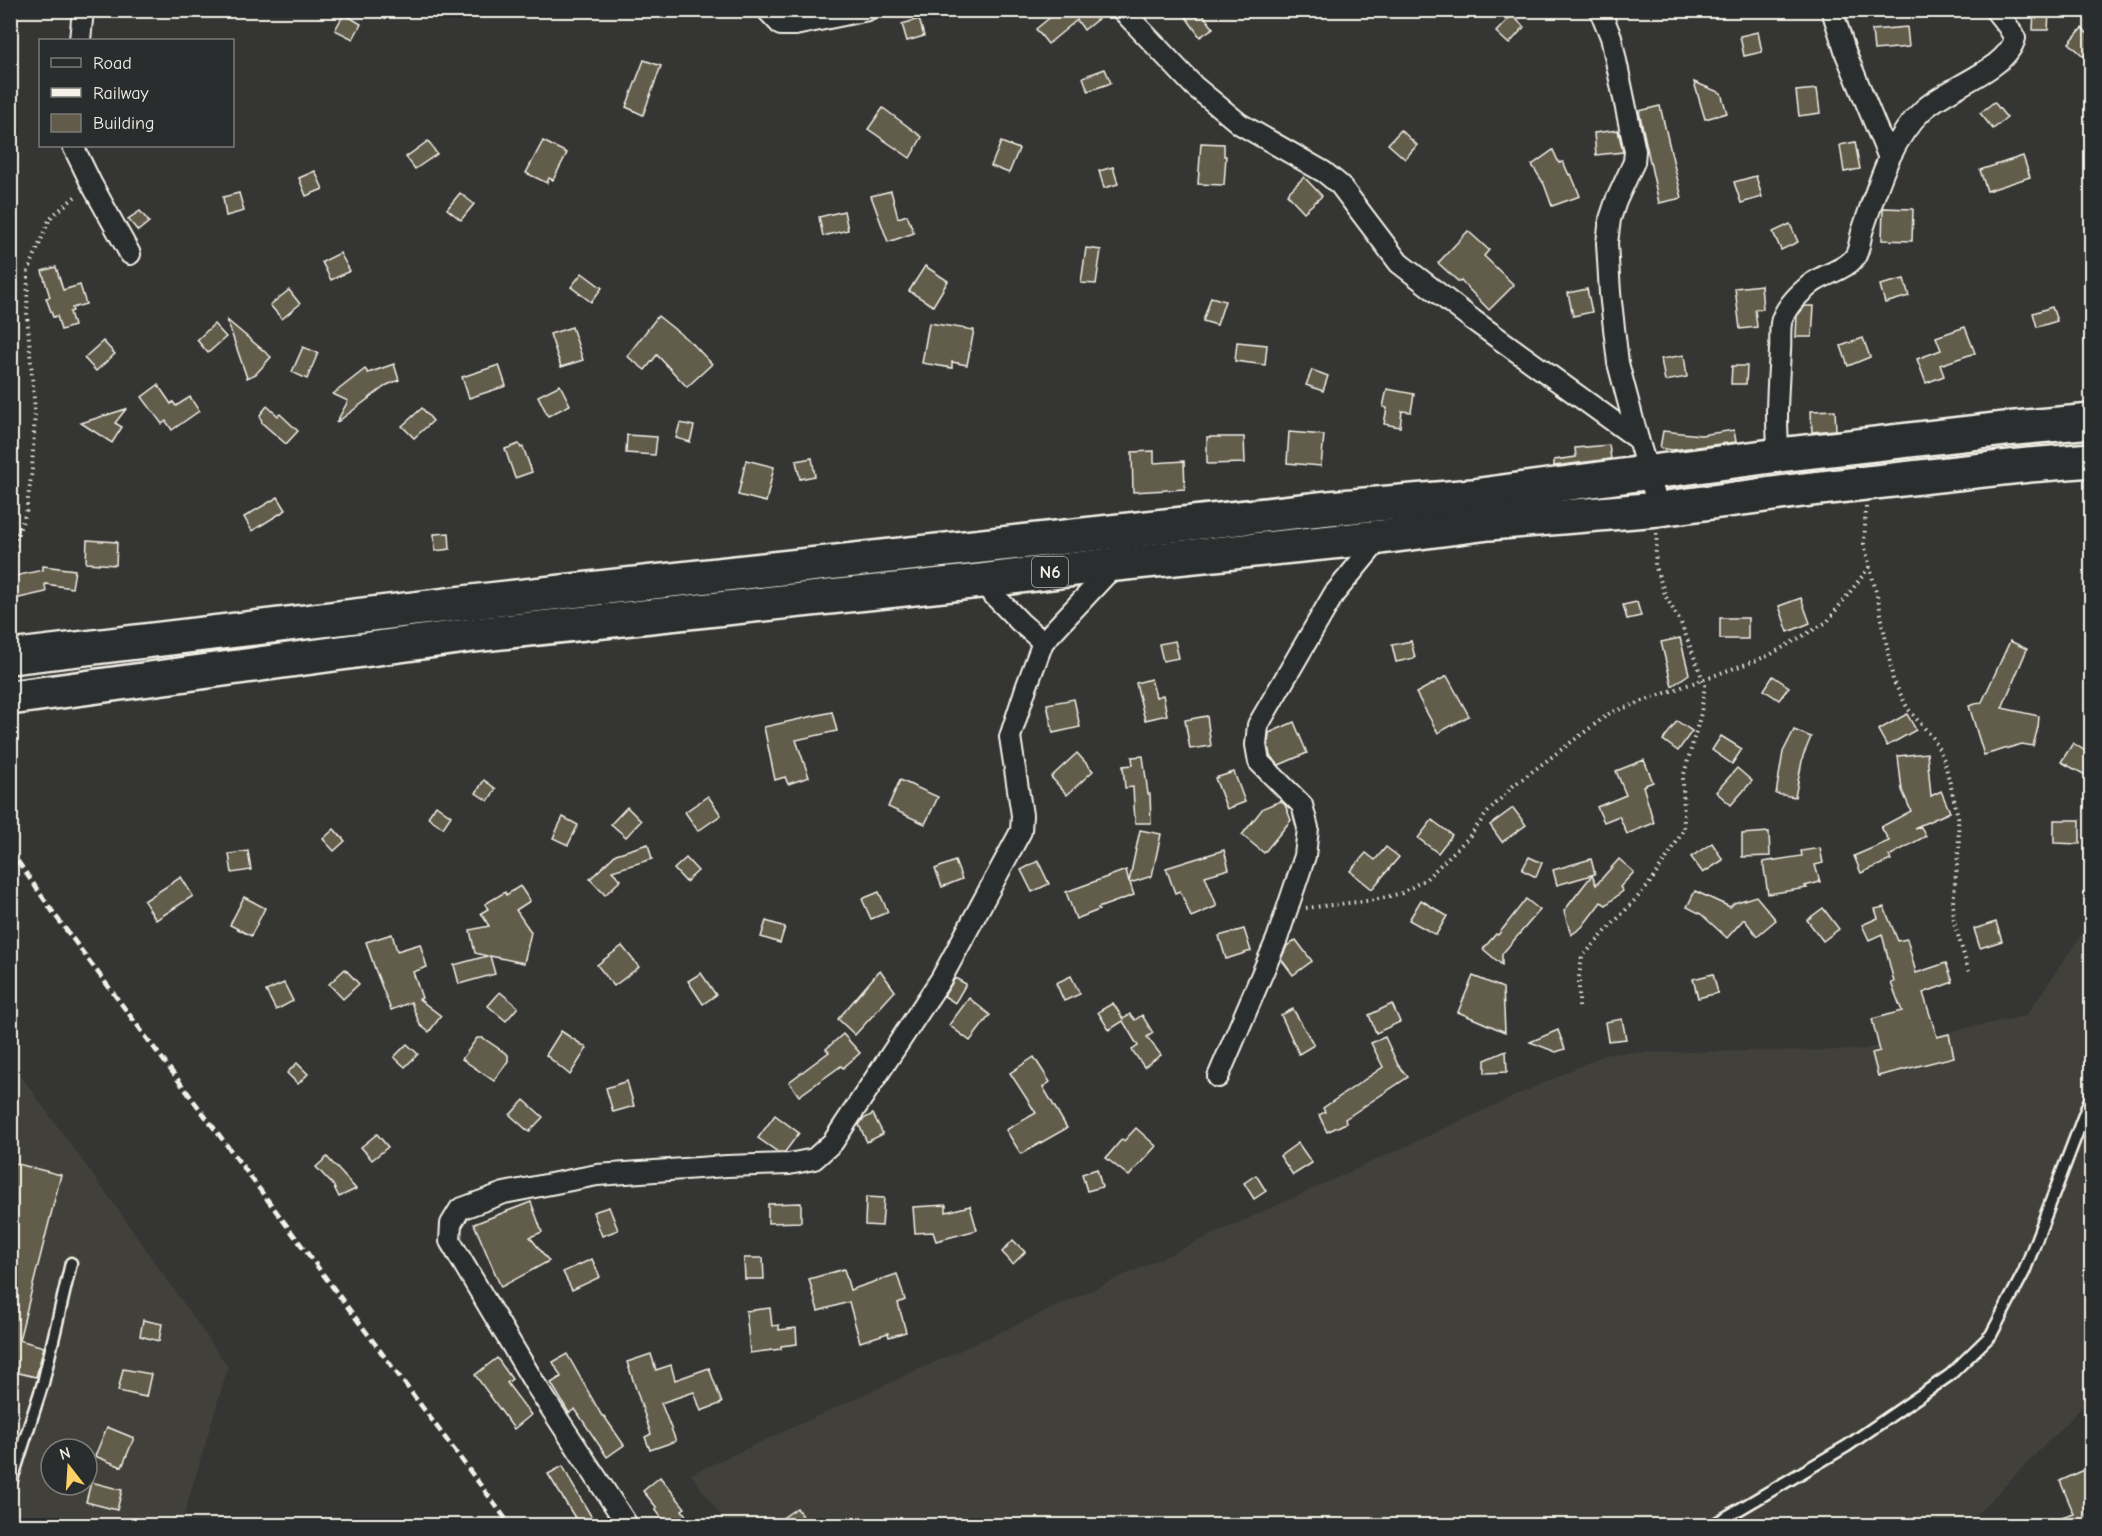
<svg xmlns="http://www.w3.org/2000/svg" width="2102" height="1536" viewBox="0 0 2102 1536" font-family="'Comic Neue',sans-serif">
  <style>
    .built { fill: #42413b; fill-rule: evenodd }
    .building { fill: #625b4b; stroke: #f4f1e8; stroke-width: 1.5 }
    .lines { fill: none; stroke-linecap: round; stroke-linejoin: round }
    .lane-casing { stroke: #f4f1e8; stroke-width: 15 }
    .street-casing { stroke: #f4f1e8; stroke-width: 24 }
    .highway-casing { stroke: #f4f1e8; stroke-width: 38 }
    .path { stroke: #f4f1e8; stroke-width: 4; stroke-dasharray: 1.5 4.5; stroke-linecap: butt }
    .lane { stroke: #2a2d2e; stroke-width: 10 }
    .street { stroke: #2a2d2e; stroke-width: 20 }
    .highway { stroke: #2a2d2e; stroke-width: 33 }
    .rail { stroke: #f4f1e8; stroke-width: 4.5; stroke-dasharray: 9 4.5; stroke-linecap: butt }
    .labels { text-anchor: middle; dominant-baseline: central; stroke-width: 6; stroke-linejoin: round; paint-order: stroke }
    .shield { fill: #2a2d2e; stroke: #b7b6b0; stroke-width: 1.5 }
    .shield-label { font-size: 18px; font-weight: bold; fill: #f4f1e8 }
  </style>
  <rect width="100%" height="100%" fill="#353634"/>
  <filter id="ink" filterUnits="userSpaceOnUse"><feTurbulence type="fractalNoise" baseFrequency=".0167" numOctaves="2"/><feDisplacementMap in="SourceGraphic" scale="12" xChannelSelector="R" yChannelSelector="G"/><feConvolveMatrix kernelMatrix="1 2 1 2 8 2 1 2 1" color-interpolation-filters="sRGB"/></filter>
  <g filter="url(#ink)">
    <!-- built -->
    <g class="built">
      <path d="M2091 921V1398L1966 1525 728 1526 691 1474 1609 1053 1859 1050 2026 1016Z"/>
      <path d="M10 1061 119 1211 228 1367 181 1525H11ZM51 1449H87V1485H51Z"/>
    </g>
    <!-- building -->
    <g class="building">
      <path d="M1059 10H1109L1084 30 1077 20 1048 44 1036 29Z"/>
      <path d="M1181 10H1200L1213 28 1200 37Z"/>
      <path d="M2034 11 2049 12 2048 30H2033Z"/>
      <path d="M344 14 361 24 353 39 335 30Z"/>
      <path d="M1512 15 1524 27 1509 44 1496 32Z"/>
      <path d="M919 19 924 36 907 41 902 24Z"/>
      <path d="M1907 27 1909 47 1874 50 1872 30Z"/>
      <path d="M2082 28 2091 37V63L2069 43Z"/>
      <path d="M1758 32 1762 52 1744 56 1740 36Z"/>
      <path d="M644 60 661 66 643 115 626 107Z"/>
      <path d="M1105 69 1111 83 1088 91 1083 77Z"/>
      <path d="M1694 82 1721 93 1727 113 1705 119Z"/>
      <path d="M1817 89 1820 113 1799 116 1796 91Z"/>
      <path d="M1994 102 2007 118 1993 129 1980 113Z"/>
      <path d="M1660 106 1682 198 1659 203 1639 111Z"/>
      <path d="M883 108 922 137 910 158 868 129Z"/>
      <path d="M1401 130 1417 145 1405 159 1388 144Z"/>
      <path d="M1618 130 1623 152 1596 155 1594 133Z"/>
      <path d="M428 141 437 154 415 169 406 157Z"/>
      <path d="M543 141 567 153 553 180 549 178 547 183 526 173Z"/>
      <path d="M1001 142 1019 149 1009 173 991 166Z"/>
      <path d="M1855 142 1860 169 1844 172 1840 145Z"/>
      <path d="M1201 143 1224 144V156H1226L1224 185 1198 184Z"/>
      <path d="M1553 150 1559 163 1563 162 1569 175 1571 174 1580 196 1552 206 1544 184 1532 165Z"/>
      <path d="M2023 156 2030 177 1987 191 1980 170Z"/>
      <path d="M1113 167 1118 184 1104 188 1099 171Z"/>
      <path d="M315 171 323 189 306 196 299 178Z"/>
      <path d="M1756 176 1762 197 1741 203 1734 182Z"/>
      <path d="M1304 177 1322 196 1304 212 1287 194Z"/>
      <path d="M891 191 898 218 907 215 914 233 888 242 871 196Z"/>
      <path d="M239 193 244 211 226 216 223 197Z"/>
      <path d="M460 193 474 204 461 220 447 209Z"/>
      <path d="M1883 208 1913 209 1912 241 1882 240Z"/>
      <path d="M140 211 149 222 138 231 128 219Z"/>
      <path d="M844 211 848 230 823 236 819 217Z"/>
      <path d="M1790 224 1798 242 1781 250 1773 232Z"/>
      <path d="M1468 231 1489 250 1484 256 1514 285 1489 310 1461 281 1459 282 1438 263Z"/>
      <path d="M1086 248 1101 250 1096 284 1081 283Z"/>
      <path d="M340 253 350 271 331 280 322 262Z"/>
      <path d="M925 266 948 281 933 306 909 291Z"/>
      <path d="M56 267 63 290 80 285 86 304 72 308 73 311 70 312 74 326 61 330 57 316 53 317 46 298 50 297 42 271Z"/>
      <path d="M582 273 602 288 591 302 571 287Z"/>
      <path d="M1904 279 1909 296 1885 303 1880 285Z"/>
      <path d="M1761 285 1763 309H1755L1757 327 1740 329 1735 288Z"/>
      <path d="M1587 289 1592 312 1573 316 1568 293Z"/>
      <path d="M289 290 300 304 282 319 270 305Z"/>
      <path d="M1211 297 1225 301 1217 325 1203 321Z"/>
      <path d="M1805 306H1814L1812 337H1796L1797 316Z"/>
      <path d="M2052 307 2057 321 2037 327 2033 313Z"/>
      <path d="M658 316 693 344 712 364 687 387 657 355 645 370 627 356Z"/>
      <path d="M227 320 271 357 256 374 247 378Z"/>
      <path d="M929 323 974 330 967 365 952 362V368L922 363Z"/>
      <path d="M214 324 226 337 208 353 197 340Z"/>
      <path d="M572 327 583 360 561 367 550 334Z"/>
      <path d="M1965 327 1975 353 1940 365 1944 376 1926 383 1917 359 1941 350 1936 337Z"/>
      <path d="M1863 338 1870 357 1848 366 1841 346Z"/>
      <path d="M103 341 115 354 96 371 84 358Z"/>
      <path d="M1237 342 1267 345 1265 365 1235 361Z"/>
      <path d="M303 347 318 353 307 379 292 372Z"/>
      <path d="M1684 355 1687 377 1665 381 1661 359Z"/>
      <path d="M394 364 399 380 387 385 336 423 348 401 333 394 365 369 368 373Z"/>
      <path d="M499 365 506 386 469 398 462 377Z"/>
      <path d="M1732 366H1747L1746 384H1731Z"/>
      <path d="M1312 370 1328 376 1323 391 1306 385Z"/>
      <path d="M158 385 171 404 173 402 176 406 190 397 199 411 172 430 166 421 162 424 142 397Z"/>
      <path d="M560 385 570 405 548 416 538 396Z"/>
      <path d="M1387 389 1414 394 1411 412 1402 411 1400 427 1384 424 1387 408 1383 407Z"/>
      <path d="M267 406 278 416 280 414 298 431 286 444 262 423 260 415Z"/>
      <path d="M422 408 433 421 414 438 402 426Z"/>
      <path d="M126 409 115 423 122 427 112 443 81 423Z"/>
      <path d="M1835 410 1836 430 1812 432 1811 411Z"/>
      <path d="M680 423 694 426 690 442 676 438Z"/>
      <path d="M1734 430 1736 442 1672 450 1660 448 1663 431 1701 435Z"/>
      <path d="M1289 432 1324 435 1321 466 1287 463Z"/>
      <path d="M627 435 657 437 655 455 626 453Z"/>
      <path d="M1207 437H1244L1245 463 1207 464Z"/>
      <path d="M519 444 521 448 523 447 532 472 515 478 505 449Z"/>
      <path d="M1609 445 1611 459 1554 466V460L1576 457 1575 448Z"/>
      <path d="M1154 451V463L1184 461 1185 489 1133 492 1132 452Z"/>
      <path d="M812 458 815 476 800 479 796 461Z"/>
      <path d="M746 460 774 467 766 502 738 495Z"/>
      <path d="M278 497 286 510 252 531 244 517Z"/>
      <path d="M449 533 450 549 435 551 434 534Z"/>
      <path d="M87 540 117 542 116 565 86 563Z"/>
      <path d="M43 566 75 570 72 588 45 584 46 592 10 600V577L43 570Z"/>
      <path d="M1801 598 1810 623 1788 632 1779 606Z"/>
      <path d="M1637 602 1641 616 1627 619 1623 605Z"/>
      <rect x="1720" y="618" width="28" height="21"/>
      <path d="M1680 638 1689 674 1672 686 1661 642Z"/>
      <path d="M1175 641 1179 658 1163 661 1159 644Z"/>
      <path d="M1411 641 1415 658 1396 662 1392 645Z"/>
      <path d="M2010 641 2027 649 2002 708 2039 716 2038 727 2033 746 2022 744 1984 755 1969 706 1982 702Z"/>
      <path d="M1447 676 1469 716 1438 733 1416 693Z"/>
      <path d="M1773 676 1789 687 1779 700 1764 690Z"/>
      <path d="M1151 679 1156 697 1163 695 1167 715 1145 720 1136 683Z"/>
      <path d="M1074 699 1080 727 1053 733 1047 704Z"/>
      <path d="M832 712 837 731 796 740 809 777 788 784 785 777 775 780 764 727Z"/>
      <path d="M1907 714 1916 730 1887 746 1878 730Z"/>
      <path d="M1207 716 1211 746 1190 749 1185 720Z"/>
      <path d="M1677 721 1692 731 1678 751 1663 740Z"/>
      <path d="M1294 722 1307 753 1279 765 1270 756 1268 745 1269 733Z"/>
      <path d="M1794 730 1811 737 1803 756 1795 797 1776 794 1783 752Z"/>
      <path d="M1721 736 1742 749 1732 764 1712 750Z"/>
      <path d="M2073 743 2091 755V778L2061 762Z"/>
      <path d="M1077 753 1093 771 1067 795 1051 777Z"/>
      <path d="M1927 753 1931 796 1941 791 1950 812 1914 828 1921 827 1926 836 1889 856 1891 860 1861 873 1854 856 1889 841 1881 827 1911 811 1902 790 1898 756Z"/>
      <path d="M1143 756 1148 794H1150L1151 823H1135L1133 787 1125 788 1123 766 1133 765 1132 757Z"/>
      <path d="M1644 760 1653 782 1643 786 1654 823 1627 834 1619 816 1604 822 1597 807 1626 795 1616 771Z"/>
      <path d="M1737 768 1752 781 1731 805 1716 792Z"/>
      <path d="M1234 772 1245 802 1227 809 1215 778Z"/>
      <path d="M484 780 496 789 488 801 476 793Z"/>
      <path d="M900 780 938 797 925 824 888 807Z"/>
      <path d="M708 796 721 815 698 831 685 812Z"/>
      <path d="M1281 801 1285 805 1291 820 1264 853 1242 835 1263 808Z"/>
      <path d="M436 805 451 816 443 828 428 817Z"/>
      <path d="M627 807 641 821 626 837 611 824Z"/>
      <path d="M1513 808 1526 825 1502 842 1490 825Z"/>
      <path d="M563 817 578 825 568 845 553 838Z"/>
      <path d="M1432 820 1452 835 1438 853 1418 838Z"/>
      <path d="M2054 820H2080V844L2054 843Z"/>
      <path d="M334 829 345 841 334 851 323 839Z"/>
      <path d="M1140 830 1161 834 1152 876 1130 883 1134 895 1098 908 1099 910 1076 919 1066 892 1126 870 1129 882Z"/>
      <path d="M1769 832 1770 856 1742 857V834Z"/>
      <path d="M1712 843 1723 860 1703 873 1691 857Z"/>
      <path d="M648 844 652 859 612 871 621 880 605 895 590 879 616 854Z"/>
      <path d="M1386 847 1399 857 1372 889 1350 871 1366 853 1375 860Z"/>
      <path d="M1820 848 1823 863 1815 865 1820 882 1805 886 1807 888 1768 894 1763 862 1802 856 1801 851Z"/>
      <path d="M1224 850 1229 869 1205 876 1217 906 1191 917 1180 891 1175 893 1166 868Z"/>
      <path d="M248 851 251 870 232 873 229 854Z"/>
      <path d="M1529 857 1542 863 1536 877 1522 870Z"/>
      <path d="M686 858 698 871 686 882 674 869Z"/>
      <path d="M1591 859 1595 874 1557 885 1553 870Z"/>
      <path d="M1619 859 1634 872 1620 887 1623 891 1606 905 1601 902 1582 927 1571 935 1564 911 1592 875 1596 885Z"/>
      <path d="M955 861 962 879 942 887 935 869Z"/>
      <path d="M1038 861 1049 884 1032 892 1021 870Z"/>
      <path d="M181 877 193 896 156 920 144 901Z"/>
      <path d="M520 886 530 901 516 910 531 932 524 963 490 956 495 974 459 984 454 965 487 956 475 953 470 930 489 926 481 913 488 909 485 904 505 892 506 895Z"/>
      <path d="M1695 891 1730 907 1734 903 1756 896 1776 920 1757 936 1744 919 1727 938 1701 914 1687 907Z"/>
      <path d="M879 892 888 912 871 919 862 899Z"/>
      <path d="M244 897 265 908 251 936 230 925Z"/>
      <path d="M1526 899 1540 910 1502 954V965L1483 949 1496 934 1498 935Z"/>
      <path d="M1421 900 1447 916 1436 935 1409 920Z"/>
      <path d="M1884 907 1898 941 1907 939 1916 973 1946 963 1953 982 1923 993 1937 1037 1949 1034 1954 1057 1878 1076 1872 1053 1880 1051 1872 1019 1902 1011 1891 983 1894 982 1882 934 1869 940 1862 925 1878 918 1875 909Z"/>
      <path d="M1823 908 1839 929 1823 941 1807 920Z"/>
      <path d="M766 921 785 927 780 943 761 937Z"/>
      <path d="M1996 922 2002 941 1980 948 1974 929Z"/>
      <path d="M1244 929 1251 951 1226 959 1219 936Z"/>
      <path d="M392 934 397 951 420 944 427 967 413 972 422 998 419 999 441 1016 429 1032 420 1025 411 1002 391 1010 375 969 366 942Z"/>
      <path d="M1296 940 1312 961 1293 975 1281 959 1287 946Z"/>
      <path d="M622 946 639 967 614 986 597 965Z"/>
      <path d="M345 969 359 984 343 999 329 984Z"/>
      <path d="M880 970 895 991 855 1035 838 1019Z"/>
      <path d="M701 973 716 995 703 1004 688 981Z"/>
      <path d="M1713 974 1718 993 1698 998 1693 979Z"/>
      <path d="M1071 976 1080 994 1064 1001 1056 983Z"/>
      <path d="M1473 976 1503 988 1505 1032 1458 1012Z"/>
      <path d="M955 978 966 984 955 1003 944 996Z"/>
      <path d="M284 983 293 1001 276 1010 266 991Z"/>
      <path d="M500 992 518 1007 506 1021 488 1006Z"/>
      <path d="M969 998 990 1015 970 1041 949 1025Z"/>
      <path d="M1113 1003 1123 1019 1130 1014 1135 1020 1142 1015 1153 1033 1147 1037 1161 1055 1144 1067 1132 1050 1138 1046 1123 1021 1109 1030 1098 1012Z"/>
      <path d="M1392 1004 1400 1022 1376 1033 1369 1015Z"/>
      <path d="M1293 1009 1314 1045 1299 1054 1281 1015Z"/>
      <path d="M1622 1019 1626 1039 1608 1041 1605 1022Z"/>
      <path d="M1558 1030 1565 1049 1556 1052 1530 1042Z"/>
      <path d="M561 1031 587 1048 570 1075 546 1055Z"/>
      <path d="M843 1034 860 1053 843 1068 841 1066 799 1096 789 1082 829 1052 826 1049Z"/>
      <path d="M1385 1037 1398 1065 1408 1077 1345 1119 1346 1123 1327 1132 1319 1115 1325 1112 1323 1108 1383 1067 1371 1043Z"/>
      <path d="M477 1038H483L508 1055V1061L494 1081 462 1059Z"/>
      <path d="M407 1044 418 1054 405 1067 394 1057Z"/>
      <path d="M1506 1051 1507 1072 1485 1073V1060Z"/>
      <path d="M1034 1057 1050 1082 1043 1087 1067 1128 1021 1154 1006 1130 1036 1113 1010 1073Z"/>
      <path d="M297 1063 308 1074 298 1084 287 1073Z"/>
      <path d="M627 1081 634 1106 613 1112 606 1088Z"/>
      <path d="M524 1100 543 1117 529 1132 510 1115Z"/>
      <path d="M873 1114 883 1134 867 1142 859 1125 863 1119Z"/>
      <path d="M775 1115 799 1133 785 1152H778L758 1138Z"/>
      <path d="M1136 1128 1156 1146 1129 1176 1106 1158 1122 1139 1124 1141Z"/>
      <path d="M377 1134 388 1147 372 1160 361 1147Z"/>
      <path d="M1298 1143 1312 1163 1293 1175 1280 1156Z"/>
      <path d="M327 1157 356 1189 339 1197 333 1185 316 1167Z"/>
      <path d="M10 1162 61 1175 19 1340 44 1347 36 1377 10 1371Z"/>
      <path d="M1097 1169 1102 1187 1087 1191 1082 1174Z"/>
      <path d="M1256 1175 1266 1191 1254 1199 1244 1183Z"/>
      <path d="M866 1197 884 1198 882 1226 865 1225Z"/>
      <path d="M531 1202 542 1232 530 1237 549 1261 501 1287 474 1224Z"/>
      <path d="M801 1203V1222L768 1223V1204Z"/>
      <path d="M946 1205V1212L970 1206 977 1230 936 1241 933 1232 915 1233 913 1207Z"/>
      <path d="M609 1207 618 1230 602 1236 593 1212Z"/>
      <path d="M1013 1240 1025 1252 1013 1264 1002 1252Z"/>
      <path d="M744 1258H763L764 1279H745Z"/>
      <path d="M592 1259 600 1277 572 1290 563 1272Z"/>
      <path d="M844 1269 850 1290 897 1274 905 1300 898 1303 906 1332 889 1337 888 1333 860 1342 849 1302 818 1311 809 1279Z"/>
      <path d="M770 1308 772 1326 779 1325V1330L796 1328 797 1344 781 1346V1349L750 1353 746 1311Z"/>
      <path d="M143 1320 162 1324 159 1341 140 1336Z"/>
      <path d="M567 1354 602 1416H604L624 1445 607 1457 575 1409 569 1413 551 1383 561 1377 553 1362Z"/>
      <path d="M651 1354 656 1370 671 1365 675 1380 709 1368 722 1403 701 1411 694 1392 661 1403 676 1441 650 1450 645 1437 651 1434 627 1362Z"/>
      <path d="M497 1358 512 1379 507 1383 531 1415 514 1429 475 1375Z"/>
      <path d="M123 1369 151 1374 146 1397 118 1391Z"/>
      <path d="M107 1427 134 1438 122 1467 95 1456Z"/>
      <path d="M563 1466 572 1484 597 1526H580L548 1474Z"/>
      <path d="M2091 1467V1526H2047L2046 1523 2074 1514 2060 1481Z"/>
      <path d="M660 1477 685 1508 682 1510 693 1526H668L655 1509 657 1508 643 1491Z"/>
      <path d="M91 1482 122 1490 117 1510 86 1502Z"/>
      <path d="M797 1508 809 1526H771Z"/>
    </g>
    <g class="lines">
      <!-- lane casing -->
      <g class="lane-casing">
        <g id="lane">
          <path d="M10 1486 43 1383 71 1263"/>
          <path d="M1711 1526 1847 1446 1950 1375 1991 1335 2024 1272 2092 1094"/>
        </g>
      </g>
      <!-- street casing -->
      <g class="street-casing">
        <g id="street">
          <path d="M767 10 781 25H795L868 10"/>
          <path d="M1122 10 1194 86 1240 124 1324 172 1340 185 1399 263 1473 320 1638 439 1659 509"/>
          <path d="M1600 10 1611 37 1635 151 1634 162 1616 201 1610 219 1607 243 1610 293 1618 363 1638 439"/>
          <path d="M1832 10 1846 54 1889 158"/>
          <path d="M80 40 83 10"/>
          <path d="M73 146 91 183 130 254"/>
          <path d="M1779 455C1775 420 1778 386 1780 351 1781 341 1779 328 1782 319 1788 304 1799 294 1811 284 1823 274 1848 270 1856 255 1860 247 1860 237 1863 229 1878 186 1890 140 1924 109 1949 86 2007 70 2015 38L2007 25 1995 10"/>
          <path d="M980 581 1020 622 1043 642"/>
          <path d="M1218 1077 1277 939 1305 856 1308 828 1302 805 1259 762 1256 745 1258 725 1334 594 1381 537"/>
          <path d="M628 1526 535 1384 450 1241 451 1224 460 1209 504 1193 597 1175 727 1166 789 1164 814 1159 833 1142 941 979 1021 831 1022 815 1010 737 1026 688 1043 642 1116 564"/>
        </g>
      </g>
      <!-- highway casing -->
      <g class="highway-casing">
        <g id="highway">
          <path d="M10 657 489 600 1329 508 1473 496 1779 455 2005 429 2092 421"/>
          <path d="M10 698 473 635 980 581 1116 564 1381 537 1489 523 1659 509 1803 490 2029 465 2092 460"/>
        </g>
      </g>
      <!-- path -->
      <g class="path">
        <path d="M1866 507 1864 544 1879 603 1893 680 1908 709 1934 739 1944 760 1951 787 1958 817 1959 846 1953 903 1954 922 1970 975"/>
        <path d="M10 563 17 535 26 513 32 470 35 411 27 315 28 272 50 218 76 196"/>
        <path d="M1306 908 1374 900 1402 893 1426 879 1468 838 1487 813 1513 786 1610 713 1768 656 1827 622 1870 566"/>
        <path d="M1579 1007V977L1582 957 1647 887 1672 850 1684 829 1683 778 1701 713 1705 685 1681 623 1666 597 1655 565 1657 532"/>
      </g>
      <!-- lane -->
      <use href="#lane" class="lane"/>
      <!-- street -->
      <use href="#street" class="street"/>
      <!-- highway -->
      <use href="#highway" class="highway"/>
      <!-- rail -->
      <path class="rail" d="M10 850 55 915 511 1526"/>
    </g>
  </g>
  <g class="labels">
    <!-- shield labels -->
    <rect class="shield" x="1032" y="557" width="36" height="30" rx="4.5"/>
    <g class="shield-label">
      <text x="1050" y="572">N6</text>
    </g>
  </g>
  <!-- margin -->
  <rect width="2102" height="1536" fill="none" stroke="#2a2d2e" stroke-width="36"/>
  <rect x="18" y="18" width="2066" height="1500" fill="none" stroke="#f4f1e8" stroke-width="2" filter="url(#ink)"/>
  <!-- legend -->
  <rect x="39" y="39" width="195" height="108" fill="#2a2d2e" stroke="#7b7b78" stroke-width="1.5"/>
  <rect x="51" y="58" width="30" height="9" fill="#2a2d2e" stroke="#7b7b78" stroke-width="1.5"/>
  <text x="93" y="69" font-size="18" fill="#f4f1e8">Road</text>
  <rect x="51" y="88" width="30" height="9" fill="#f4f1e8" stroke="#7b7b78" stroke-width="1.5"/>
  <text x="93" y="99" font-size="18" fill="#f4f1e8">Railway</text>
  <rect x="51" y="114" width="30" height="18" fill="#625b4b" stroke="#7b7b78" stroke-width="1.5"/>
  <text x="93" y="129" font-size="18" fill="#f4f1e8">Building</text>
  <!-- north arrow -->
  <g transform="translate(69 1467) rotate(343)"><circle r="28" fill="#2a2d2e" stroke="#7b7b78" stroke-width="1.5"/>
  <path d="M0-4.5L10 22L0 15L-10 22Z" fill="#ffd166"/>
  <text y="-9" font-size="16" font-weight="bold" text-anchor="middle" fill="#f4f1e8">N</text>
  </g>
</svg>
